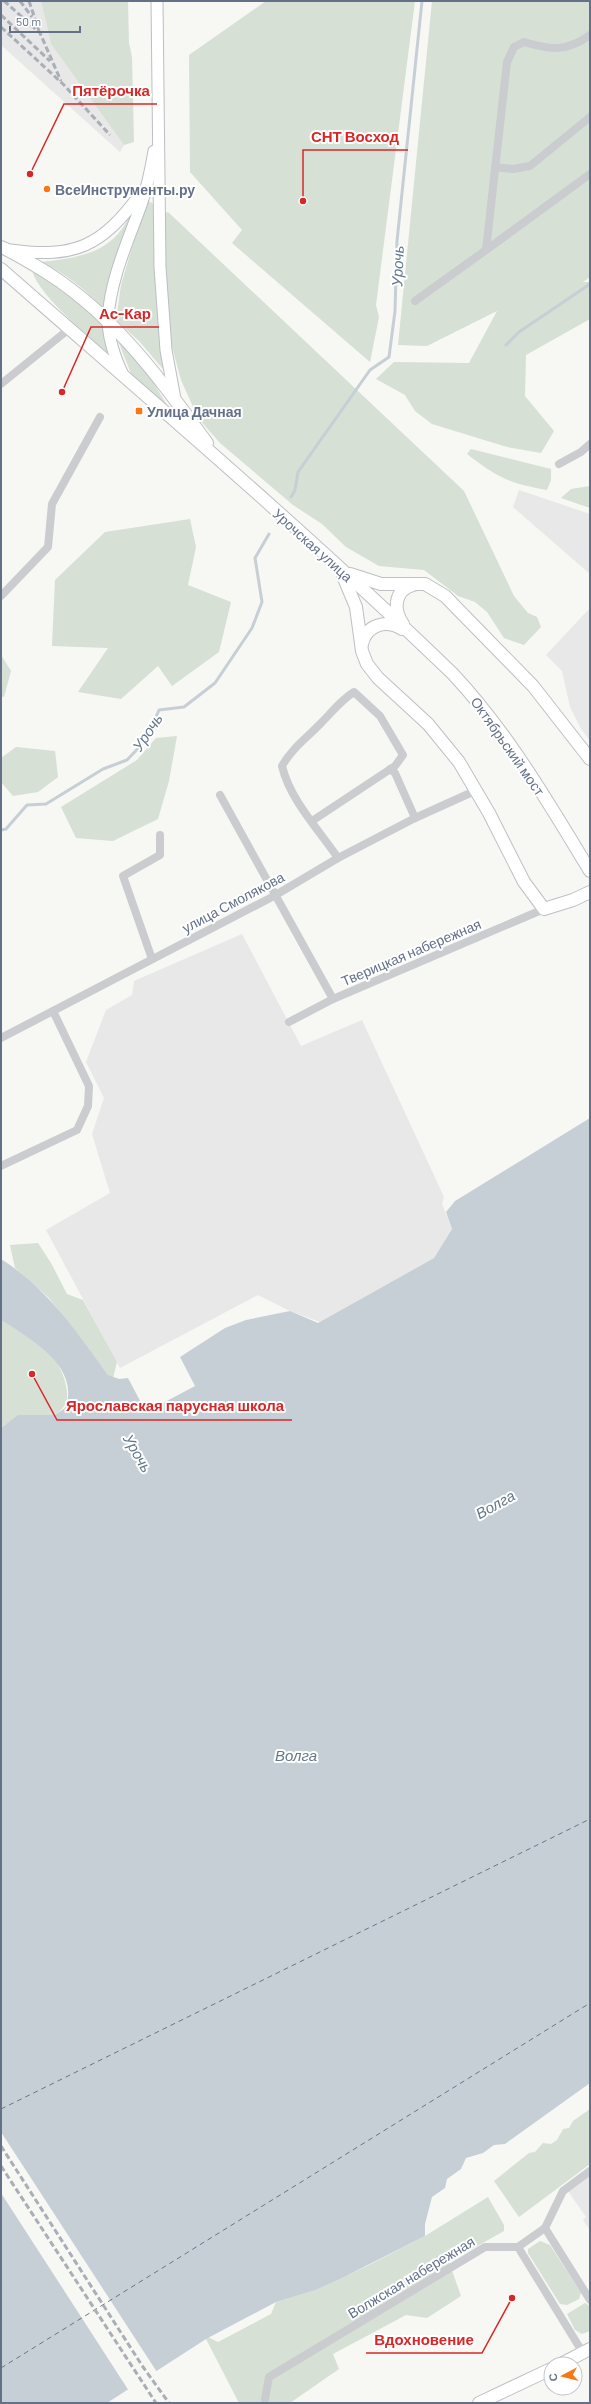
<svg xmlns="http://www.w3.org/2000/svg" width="591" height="2404" viewBox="0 0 591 2404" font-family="Barlow,sans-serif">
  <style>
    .built { fill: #e7e8e7 }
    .green { fill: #d6e0d4 }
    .water { fill: #c7cfd6 }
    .pier { fill: #f7f7f4 }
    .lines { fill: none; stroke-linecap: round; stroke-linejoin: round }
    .stream { stroke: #c7cfd6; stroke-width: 3 }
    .ferry { stroke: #63788b; stroke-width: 1; stroke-dasharray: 5 4; stroke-linecap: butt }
    .secondary-casing { stroke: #bbbec5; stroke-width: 13 }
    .primary-casing { stroke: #bec0c5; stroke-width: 14 }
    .street { stroke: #caccd0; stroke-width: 8 }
    .secondary { stroke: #fff; stroke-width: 11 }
    .primary { stroke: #fff; stroke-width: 12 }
    .rail { stroke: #aaaeb6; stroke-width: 3; stroke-dasharray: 6 3; stroke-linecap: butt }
    .poi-dot { fill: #f57a16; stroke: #fff; stroke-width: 1.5 }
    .labels { text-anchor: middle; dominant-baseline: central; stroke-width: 4; stroke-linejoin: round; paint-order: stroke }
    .poi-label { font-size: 14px; font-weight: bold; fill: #637088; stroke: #fff; text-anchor: start }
    .street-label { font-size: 14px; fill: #637088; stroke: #fff }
    .water-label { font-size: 15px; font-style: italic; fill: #63788b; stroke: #fff }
    .leader { fill: none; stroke: #d62828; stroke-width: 1.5 }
    .callout-dot { fill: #d62828; stroke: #fff; stroke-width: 1.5 }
    .callout-label { font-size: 15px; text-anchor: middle; font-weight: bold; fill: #d62828; stroke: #fff; stroke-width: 4; stroke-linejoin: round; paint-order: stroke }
  </style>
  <rect width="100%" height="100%" fill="#f7f7f4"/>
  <!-- built -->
  <g class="built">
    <path d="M1 1H41L51 44 124 145 120 152 1 45Z"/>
    <path d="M519 490 590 514V574L513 507Z"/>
    <path d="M590 608V741L580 727 570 707 562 671 546 655Z"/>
    <path d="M242 934 301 1046 362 1020 444 1197 442 1204 452 1229 434 1258 320 1322 290 1311 258 1295 120 1368 46 1230 110 1193 92 1134 104 1098 86 1062 106 1010 132 995 134 981Z"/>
    <path d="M590 2175V2230L583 2220 586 2217 568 2191Z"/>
  </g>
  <!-- green -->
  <g class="green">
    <path d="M41 1H128L129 43 132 57 134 142 124 145 51 44Z"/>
    <path d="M266 1H415L376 305 379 317 370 362 232 243 242 230 190 172 189 55Z"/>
    <path d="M432 1H590V277L583 282H590V319L526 355 525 396 554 431 541 453 507 447 432 424 415 411 405 395 376 379 394 362 469 363 497 311 427 346 398 345Z"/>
    <path d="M146 200 152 203 156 208V300L163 369 139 341 116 320 121 285Z"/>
    <path d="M132 212 108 289 104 309C85 289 66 274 41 262 67 259 97 256 116 236 123 229 127 220 132 212Z"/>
    <path d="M168 212 464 491 514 596 528 613 537 617 541 627 524 645 504 638 487 612 475 602 458 596 424 570 379 566 346 547 322 524 293 505 220 443 198 418 181 380 170 339 164 280V219L165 213Z"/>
    <path d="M32 271 63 288 103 322 110 356C88 335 41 298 32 271Z"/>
    <path d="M117 338 148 374 170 410 132 376Z"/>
    <path d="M471 449 551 469V480L547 490C509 483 498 478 467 454Z"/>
    <path d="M590 486V508L561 498 571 489Z"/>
    <path d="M190 519 196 547 188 585 231 602 219 652 172 686 158 666 121 699 78 692 108 648 52 646 55 580 105 532Z"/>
    <path d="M1 655 11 671 4 697 1 696Z"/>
    <path d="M177 736 169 781 158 819 113 841 76 838 61 807 137 760 156 738Z"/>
    <path d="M16 747 55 751 58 777 38 792 13 796 1 782V758Z"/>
    <path d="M38 1243 51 1263 67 1294 83 1300 117 1362 113 1378 108 1375 49 1298 15 1268 10 1245Z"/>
    <path d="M1 1320C28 1337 60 1352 66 1386 69 1400 66 1407 55 1415 29 1418 24 1410 1 1428Z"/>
    <path d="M590 2109V2164L519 2217 494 2181 529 2153 535 2152 543 2143 551 2144 557 2140 563 2129 569 2128 573 2121Z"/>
    <path d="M488 2197 504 2225V2231L449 2262 461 2296 427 2318 406 2315 333 2354 339 2369 290 2403H239L206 2339 208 2337 218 2342 271 2314 276 2302 316 2290 367 2266 425 2236Z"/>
    <path d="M540 2241 550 2245 581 2293 579 2299 567 2305 560 2304 528 2253V2249Z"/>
    <path d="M585 2303 590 2306V2331L582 2334 575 2330 567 2314Z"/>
  </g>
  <!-- water -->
  <path class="water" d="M590 1118V2083L505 2144 494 2145 483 2153 466 2158 461 2169 447 2179 445 2188 432 2197 425 2224V2236L344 2277 316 2290 276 2302 206 2339 107 2403H1V1428L18 1415H55L65 1408C82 1367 28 1337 1 1320V1259C47 1288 76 1331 108 1375L119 1379 128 1378 146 1412 195 1386 180 1357 225 1328 246 1320 290 1311 318 1323 434 1258 452 1229 446 1212 455 1201Z"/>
  <!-- pier -->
  <path class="pier" d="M1 2132 157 2372 129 2391 1 2193Z"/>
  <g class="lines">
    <!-- stream -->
    <g class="stream">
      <path d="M506 345 519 332 590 284"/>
      <path d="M291 497 295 490 298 472 370 370 389 357 395 311 397 241 422 1"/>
      <path d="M1 830 6 829 27 805 46 804 103 769 127 760 146 740 159 710 184 707 215 683 252 628 262 602 255 558 269 534"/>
    </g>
    <!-- ferry -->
    <g class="ferry">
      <path d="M1 2109 590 1819"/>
      <path d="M1 2368 590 2003"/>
    </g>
    <!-- secondary casing -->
    <g class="secondary-casing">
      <g id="secondary">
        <path d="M157 1 160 267 166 350 175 399"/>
        <path d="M10 250C76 259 102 246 141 193"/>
        <path d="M123 375C115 358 108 338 108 319 110 280 128 241 141 205 147 188 151 169 154 151"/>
      </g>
    </g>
    <!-- primary casing -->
    <g class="primary-casing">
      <g id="primary">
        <path d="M1 247C13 252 24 259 36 266 109 308 158 376 207 443"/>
        <path d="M1 269C153 402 307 533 453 674 508 733 548 802 590 871"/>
        <path d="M350 574 381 584H425L445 596 533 686 590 759"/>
        <path d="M343 576 356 607 362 651 367 664 378 678 428 724 459 762 489 813 524 882 544 909 573 900 590 892"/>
        <path d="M403 624C393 610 394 590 413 585"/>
        <path d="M362 644C366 625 386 619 402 629"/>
        <path d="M561 2364 590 2349"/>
        <path d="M479 2403 551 2369"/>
      </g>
    </g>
    <!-- street -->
    <g class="street">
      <path d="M495 167 513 169 530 166 590 117"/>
      <path d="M486 250 590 174"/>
      <path d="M415 301 486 250 507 62 514 47 524 42C550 50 567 52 590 35"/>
      <path d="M1 384 69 329"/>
      <path d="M559 464 581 452 590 444"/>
      <path d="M1 596 48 547 52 504 100 417"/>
      <path d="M390 769 395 773 415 818"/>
      <path d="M220 795 333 999"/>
      <path d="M312 821 395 766 403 755 380 716 354 692C341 700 333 711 322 722 308 737 292 748 282 766 290 800 319 830 338 858"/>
      <path d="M152 959 123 876 160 855V835"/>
      <path d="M289 1022 333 999 544 909"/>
      <path d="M1 1038 274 896 338 858 415 818 477 790"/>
      <path d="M1 1166 77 1130 88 1106 89 1086 53 1011"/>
      <path d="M545 2228 590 2300"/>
      <path d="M518 2247 583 2353"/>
      <path d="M265 2399 269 2377 485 2247H518L545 2228 563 2191 590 2171"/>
    </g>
    <!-- secondary -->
    <use href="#secondary" class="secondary"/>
    <!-- primary -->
    <use href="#primary" class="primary"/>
    <!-- rail -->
    <g class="rail">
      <path d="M4 1 40 33 61 81"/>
      <path d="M20 1 32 17"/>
      <path d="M29 1 39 31"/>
      <path d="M1 15 50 61"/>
      <path d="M1 27 63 84 110 135"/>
      <path d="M1 2146 143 2367 169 2403"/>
      <path d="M1 2166 156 2403"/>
    </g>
  </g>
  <!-- markers -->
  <g class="poi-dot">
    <circle cx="47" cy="189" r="4"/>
    <rect x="135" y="407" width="8" height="8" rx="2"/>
  </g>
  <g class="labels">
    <!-- poi labels -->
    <g class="poi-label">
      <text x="55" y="189">ВсеИнструменты.ру</text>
      <text x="147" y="411">Улица Дачная</text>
    </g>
    <!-- street labels -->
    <g class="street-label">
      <text transform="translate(313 545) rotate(42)">Урочская улица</text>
      <text transform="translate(508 746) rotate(55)">Октябрьский мост</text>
      <text transform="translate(233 902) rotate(-28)">улица Смолякова</text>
      <text transform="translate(411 952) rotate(-23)">Тверицкая набережная</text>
      <text transform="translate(411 2277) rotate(-31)">Волжская набережная</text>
    </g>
    <!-- water labels -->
    <g class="water-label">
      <text transform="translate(397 266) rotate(-88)">Урочь</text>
      <text transform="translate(147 732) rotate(-56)">Урочь</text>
      <text transform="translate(138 1453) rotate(60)">Урочь</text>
      <text transform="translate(495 1504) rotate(-29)">Волга</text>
      <text x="296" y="1755">Волга</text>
    </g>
  </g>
  <!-- callouts -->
  <path class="leader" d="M30 174L64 104H157M303 201L303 150H408M62 392L91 327H159M32 1374L57 1420H292M512 2298L482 2353H366"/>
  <g class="callout-dot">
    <circle cx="30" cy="174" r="4"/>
    <circle cx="303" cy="201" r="4"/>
    <circle cx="62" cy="392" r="4"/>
    <circle cx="32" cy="1374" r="4"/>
    <circle cx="512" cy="2298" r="4"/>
  </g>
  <g class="callout-label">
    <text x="111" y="96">Пятёрочка</text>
    <text x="355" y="142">СНТ Восход</text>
    <text x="125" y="319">Ас-Кар</text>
    <text x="175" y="1411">Ярославская парусная школа</text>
    <text x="424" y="2345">Вдохновение</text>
  </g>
  <!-- border -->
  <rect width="591" height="2404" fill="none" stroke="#637088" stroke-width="4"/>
  <!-- north arrow -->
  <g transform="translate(563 2376) rotate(263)"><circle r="19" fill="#ffffff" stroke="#c1c6cf"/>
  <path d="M0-3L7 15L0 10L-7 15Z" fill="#f57a16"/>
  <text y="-6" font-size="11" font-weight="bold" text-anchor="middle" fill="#637088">С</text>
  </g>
  <!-- scale -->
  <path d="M10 26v6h70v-6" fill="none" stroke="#637088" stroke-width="2"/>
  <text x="16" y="26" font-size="12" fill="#637088" stroke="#ffffff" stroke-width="3" paint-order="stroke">50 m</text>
</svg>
